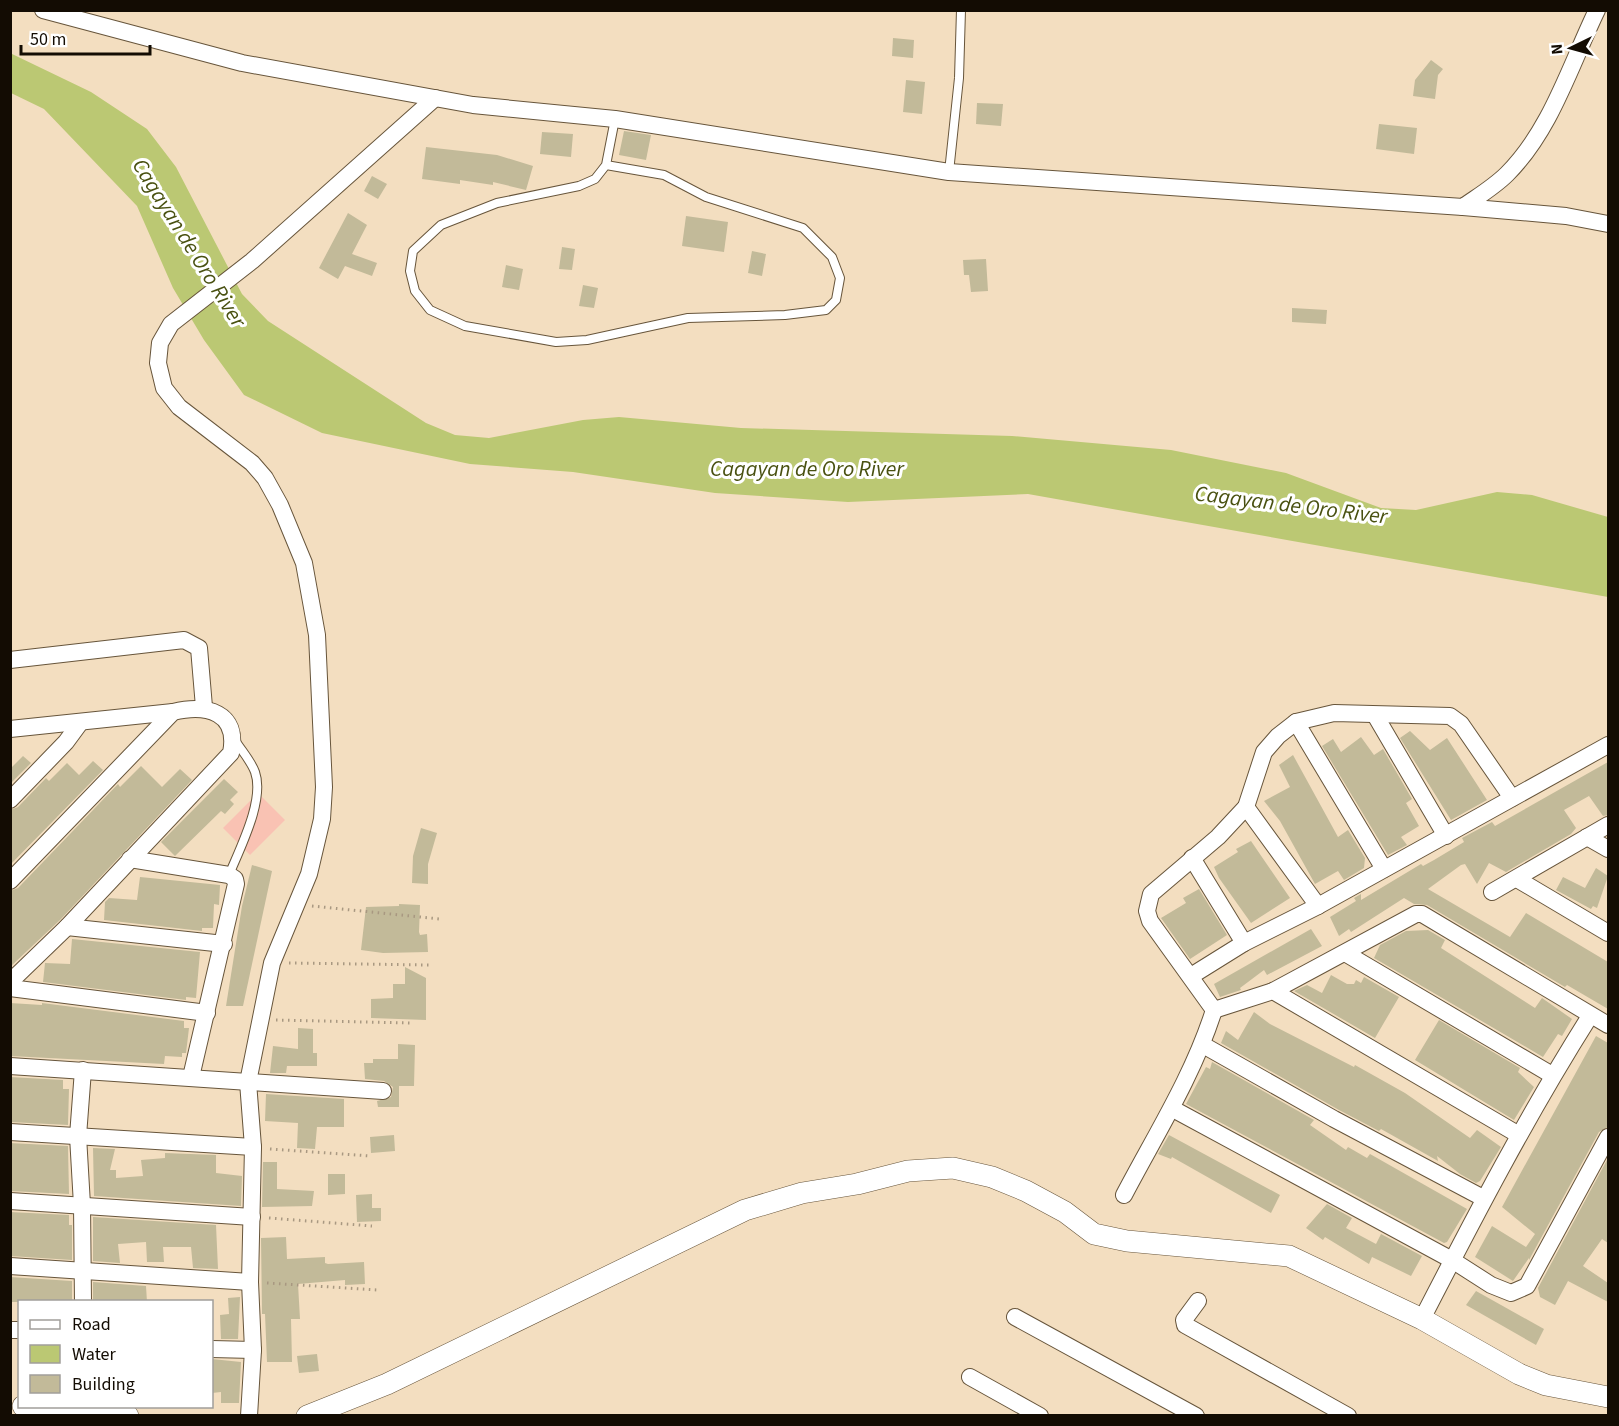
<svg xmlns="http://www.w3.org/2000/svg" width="1619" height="1426" viewBox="0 0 1619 1426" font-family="'Source Sans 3',sans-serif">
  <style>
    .green { fill: #f9c2b3 }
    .water { fill: #bbc873 }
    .building { fill: #c2ba99 }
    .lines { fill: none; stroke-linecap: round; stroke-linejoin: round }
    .service-casing { stroke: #67553b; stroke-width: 10 }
    .minor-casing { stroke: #67553b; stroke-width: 18 }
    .tertiary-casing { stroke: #67553b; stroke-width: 22 }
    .path { stroke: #a89881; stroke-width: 3; stroke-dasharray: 1.5 4.5; stroke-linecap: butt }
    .service { stroke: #fff; stroke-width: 8 }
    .minor { stroke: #fff; stroke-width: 16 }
    .tertiary { stroke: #fff; stroke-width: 21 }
    .labels { text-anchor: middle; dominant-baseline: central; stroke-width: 6; stroke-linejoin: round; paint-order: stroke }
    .water-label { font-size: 22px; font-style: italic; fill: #495111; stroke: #fff }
  </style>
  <rect width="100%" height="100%" fill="#f3dec0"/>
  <!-- green -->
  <path class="green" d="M258 793 285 820 250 855 223 828Z"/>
  <!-- water -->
  <path class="water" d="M10 53 91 92 147 129 176 167 242 294 268 321 426 423 455 435 489 438 583 420 619 417 741 428 1012 436 1171 450 1286 473 1381 508 1416 510 1497 492 1532 495 1608 517V597L1028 494 848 502 715 493 573 472 470 464 322 433 244 395 204 340 173 288 137 206 44 109 11 93Z"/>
  <!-- building -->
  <g class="building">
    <path d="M893 38 914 40 913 58 892 56Z"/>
    <path d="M1431 60 1443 69 1438 75 1435 99 1413 96 1415 80Z"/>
    <path d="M906 80 925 82 922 114 903 112Z"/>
    <path d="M977 103 1003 104 1001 126 976 124Z"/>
    <path d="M1379 124 1417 128 1414 154 1376 149Z"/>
    <path d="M624 131 651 135 646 160 619 155Z"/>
    <path d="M542 132 573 134 571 157 540 154Z"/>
    <path d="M426 147 497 155 533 166 526 190 493 182V185L460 180V184L422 179Z"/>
    <path d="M372 176 387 184 378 199 364 191Z"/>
    <path d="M348 213 367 225 352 254 377 263 372 276 345 266 338 279 319 268Z"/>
    <path d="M686 216 728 222 724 252 682 246Z"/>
    <path d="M562 247 575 249 572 270 559 269Z"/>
    <path d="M752 251 766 254 762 276 748 273Z"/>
    <path d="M986 259 988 291 971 292 969 275H964L963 260Z"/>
    <path d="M506 265 523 269 519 290 502 287Z"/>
    <path d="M583 285 598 288 594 308 579 306Z"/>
    <path d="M1292 308 1327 310 1326 324 1292 322Z"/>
    <path d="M1410 731 1430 750 1447 738 1487 800 1451 820 1400 738Z"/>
    <path d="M1361 737 1374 755 1383 749 1412 799 1406 803 1419 826 1401 837 1407 845 1388 855 1322 746 1333 739 1341 752Z"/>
    <path d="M1293 755 1338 837 1348 830 1365 858 1364 868 1344 880 1338 871 1315 884 1280 821 1264 801 1290 787 1279 765Z"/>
    <path d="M23 756 31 763 10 784V769Z"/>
    <path d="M93 761 103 770 10 865V810L18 807 46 778 49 781 67 763 79 775Z"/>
    <path d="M1608 762V815L1603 816 1589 796 1564 810 1576 828 1571 834 1506 872 1489 863 1477 884 1465 864 1461 865 1428 889 1510 937 1526 913 1608 962V1009L1567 985 1565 987 1427 905 1414 904 1404 898 1351 932 1349 929 1339 936 1330 917 1356 901 1354 898 1361 894V900L1421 864 1423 866 1434 860 1464 842 1462 838 1492 822 1495 826Z"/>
    <path d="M141 766 162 787 180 769 192 780 60 920 10 967V891L18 888 118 784 120 787Z"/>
    <path d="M224 779 238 792 230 800 234 804 225 814 221 811 175 856 161 842Z"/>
    <path d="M421 828 437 833 428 864V884L412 883 413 856Z"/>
    <path d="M1251 841 1290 898 1251 923 1219 878 1214 867 1238 852 1236 849Z"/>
    <path d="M252 865 272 871 243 1006H226L242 906Z"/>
    <path d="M1596 868 1608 876 1597 908 1593 906 1591 909 1556 890 1563 877 1585 888Z"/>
    <path d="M140 877 220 885 219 905 214 904 213 928H202V931L104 920 105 902 109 898 137 900Z"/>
    <path d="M1199 889 1227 935 1190 959 1161 918 1186 903 1183 898Z"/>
    <path d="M399 904 420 905 419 932 420 935 427 934 428 952 383 953 361 950 366 907 399 906Z"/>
    <path d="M1311 929 1322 946 1267 975 1264 970 1240 988 1241 990 1220 997 1214 984Z"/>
    <path d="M1428 930 1445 940 1441 948 1535 1008 1542 998 1572 1019 1562 1036 1558 1034 1543 1057 1374 958 1380 945 1406 931Z"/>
    <path d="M72 939 200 952 196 998 186 997V1000L43 982 45 963 70 964Z"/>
    <path d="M405 967 426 978V1020L371 1018V999L393 998V984H405Z"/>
    <path d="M1331 975 1347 984H1354L1356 980 1361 983 1364 977 1399 997 1375 1038 1294 991 1307 985 1322 993Z"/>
    <path d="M10 1003 42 1005V1003L184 1021V1028H189L186 1053H182V1057L165 1056 164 1064 10 1056Z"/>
    <path d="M1254 1012 1270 1024 1354 1067 1355 1065 1405 1093 1470 1138 1477 1130 1501 1147 1480 1181 1476 1183 1460 1174 1437 1156 1438 1161 1381 1129 1379 1131 1339 1110 1221 1043 1226 1031 1238 1040Z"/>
    <path d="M1439 1020 1520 1068 1518 1072 1534 1087 1514 1120 1415 1060Z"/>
    <path d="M298 1028 313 1029V1053H317V1066H287L286 1073H270L273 1046 298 1049Z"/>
    <path d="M1596 1036 1608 1043V1127L1599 1132 1529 1260V1258L1513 1281 1475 1257 1492 1226 1526 1247 1535 1234 1502 1207Z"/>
    <path d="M398 1044 415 1045 414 1086H399V1107H378L377 1101 391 1097 393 1087 384 1081 365 1079 364 1063H373V1059H398Z"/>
    <path d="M1212 1062 1314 1120 1310 1125 1346 1150 1348 1147 1367 1158 1370 1154 1467 1209 1447 1242 1444 1243 1186 1104 1206 1067 1210 1069Z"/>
    <path d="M10 1077 63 1080V1089H69L68 1125 10 1122Z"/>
    <path d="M266 1094 344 1099V1127H317L315 1149 297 1148 298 1123 265 1121Z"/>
    <path d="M394 1135 395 1151 371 1153 370 1137Z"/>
    <path d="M1169 1135 1280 1195 1271 1213 1172 1157 1171 1159 1158 1154Z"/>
    <path d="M10 1143 68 1146 69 1194 10 1191Z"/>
    <path d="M93 1148 115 1149 110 1170H116V1178L143 1176 141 1160 165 1158V1153L216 1155V1173L242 1176 241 1206 94 1196Z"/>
    <path d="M1608 1158V1243L1602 1239 1583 1266 1608 1283V1302L1568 1281 1555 1305 1540 1297 1538 1288Z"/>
    <path d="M263 1162H277V1189L314 1191 312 1206 262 1207Z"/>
    <path d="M328 1174H345V1194L328 1195Z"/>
    <path d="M372 1194V1208H381V1221L357 1222 356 1195Z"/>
    <path d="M1327 1204 1352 1218 1346 1228 1376 1244 1381 1234 1422 1256 1411 1276 1372 1257 1369 1264 1325 1237 1323 1240 1306 1228Z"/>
    <path d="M10 1212 69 1215V1225H72V1260L10 1256Z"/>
    <path d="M93 1217 216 1225 218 1269 193 1268 191 1247H163L164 1262H147L146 1242 118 1244 120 1263 93 1261Z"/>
    <path d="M286 1237 287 1259 325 1257V1263L328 1264 364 1262 365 1284 345 1285V1280L298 1284 300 1319H291L292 1362H267L265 1314H262L261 1238Z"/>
    <path d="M10 1277 72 1281V1302H10Z"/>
    <path d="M93 1282 146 1286 147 1302H93Z"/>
    <path d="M1476 1291 1544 1329 1536 1345 1466 1305Z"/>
    <path d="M240 1297 238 1339H221L220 1315 229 1314 228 1298Z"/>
    <path d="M317 1354 319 1371 299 1373 297 1356Z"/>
    <path d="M212 1359 241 1362 239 1403H221V1392L212 1393Z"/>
  </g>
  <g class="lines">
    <!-- service casing -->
    <g class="service-casing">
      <g id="service">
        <path d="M606 165 664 175 706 197 803 228 832 257 840 278 836 300 826 310 785 315 688 318 587 340 556 342 465 326 430 310 415 291 410 271 413 251 441 225 497 203 579 186 595 179 606 165 615 119"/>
        <path d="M949 172 959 78 961 10"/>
        <path d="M229 875C240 848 265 800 255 772 251 761 241 750 235 740"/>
      </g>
    </g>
    <!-- minor casing -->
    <g class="minor-casing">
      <g id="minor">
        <path d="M43 10 242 63 473 105 615 119 949 172 1463 207C1477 197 1494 187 1507 174 1551 130 1570 66 1597 10"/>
        <path d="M1463 207 1566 216 1608 224"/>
        <path d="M10 660 184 640 199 648 204 707"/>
        <path d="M1375 715 1446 836"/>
        <path d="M1296 722 1384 869"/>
        <path d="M10 729 173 712"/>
        <path d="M10 800 66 742 80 723"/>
        <path d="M1246 807 1318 906"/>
        <path d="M1587 837 1608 849"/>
        <path d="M1192 858 1244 943"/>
        <path d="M130 859 229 875 235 879 236 884 191 1077"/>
        <path d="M1517 879 1608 933"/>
        <path d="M10 881 173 712C207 704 239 712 231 753L67 927 10 982"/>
        <path d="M1492 892 1608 825"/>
        <path d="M67 927 224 944"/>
        <path d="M1345 953 1552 1075"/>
        <path d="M1191 976 1244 943 1318 906 1608 745"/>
        <path d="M10 988 207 1013"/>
        <path d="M1273 991 1519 1135"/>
        <path d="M1214 1010 1150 921 1147 911 1151 894 1218 837 1246 807 1264 752 1278 736 1296 722 1334 713 1450 716 1461 724 1512 798"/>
        <path d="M1214 1010 1273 991 1416 914H1422L1608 1025"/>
        <path d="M1203 1045 1334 1119 1483 1198"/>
        <path d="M10 1066 383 1091"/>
        <path d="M83 1070 78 1136 82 1205 83 1302"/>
        <path d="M1173 1109 1452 1260 1491 1285 1511 1293 1527 1286 1608 1137"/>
        <path d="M10 1132 253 1147"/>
        <path d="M1124 1195C1156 1134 1193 1076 1214 1010"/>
        <path d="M10 1201 252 1217"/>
        <path d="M10 1266 250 1282"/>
        <path d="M1198 1301 1184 1320 1185 1325 1348 1416"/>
        <path d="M1015 1317 1196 1416"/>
        <path d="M1422 1319C1475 1216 1528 1114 1590 1016"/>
        <path d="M10 1330H20"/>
        <path d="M212 1349 253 1350"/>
        <path d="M970 1377 1040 1416"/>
        <path d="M249 1416 253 1350 250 1282 253 1147 248 1082 272 963 309 874 322 819 324 787 317 635 304 563 280 505 265 478 252 463 179 407 164 388 158 363 160 343 171 324 252 261 435 98"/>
      </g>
    </g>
    <!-- tertiary casing -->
    <g class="tertiary-casing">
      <g id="tertiary">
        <path d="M23 1406 128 1416"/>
        <path d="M307 1416 387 1384 745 1210 802 1193 857 1184 908 1171 953 1168 992 1177 1026 1191 1065 1212 1094 1234 1127 1241 1289 1256 1422 1319 1519 1374 1546 1385 1608 1397"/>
      </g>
    </g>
    <!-- path -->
    <g class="path">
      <path d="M312 906 440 919"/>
      <path d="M289 963 429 965"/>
      <path d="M276 1020 410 1023"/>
      <path d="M270 1149 371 1156"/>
      <path d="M269 1218 372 1226"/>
      <path d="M267 1283 378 1290"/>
    </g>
    <!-- service -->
    <use href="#service" class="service"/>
    <!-- minor -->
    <use href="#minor" class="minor"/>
    <!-- tertiary -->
    <use href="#tertiary" class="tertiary"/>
  </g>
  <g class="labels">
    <!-- water labels -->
    <g class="water-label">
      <text transform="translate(189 243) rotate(58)">Cagayan de Oro River</text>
      <text x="807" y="469">Cagayan de Oro River</text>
      <text transform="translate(1291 505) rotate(7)">Cagayan de Oro River</text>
    </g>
  </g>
  <!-- border -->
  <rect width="1619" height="1426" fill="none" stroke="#130c03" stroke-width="24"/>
  <!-- legend -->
  <rect x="18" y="1300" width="195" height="108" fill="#ffffff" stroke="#a19e9a" stroke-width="1.5"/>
  <rect x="30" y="1320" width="30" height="9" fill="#ffffff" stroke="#a19e9a" stroke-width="1.5"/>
  <text x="72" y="1330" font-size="18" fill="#130c03">Road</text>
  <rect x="30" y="1345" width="30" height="18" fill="#bbc873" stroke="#a19e9a" stroke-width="1.5"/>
  <text x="72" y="1360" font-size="18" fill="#130c03">Water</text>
  <rect x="30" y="1375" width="30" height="18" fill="#c2ba99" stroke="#a19e9a" stroke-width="1.5"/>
  <text x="72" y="1390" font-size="18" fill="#130c03">Building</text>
  <!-- north arrow -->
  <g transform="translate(1571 48) rotate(265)" stroke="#ffffff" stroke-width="4.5" paint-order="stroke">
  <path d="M0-4.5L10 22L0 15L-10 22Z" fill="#130c03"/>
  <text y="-9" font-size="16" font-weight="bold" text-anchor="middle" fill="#130c03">N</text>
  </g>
  <!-- scale -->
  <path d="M21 45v9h129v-9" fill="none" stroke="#130c03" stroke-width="3"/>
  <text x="30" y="45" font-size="18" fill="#130c03" stroke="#ffffff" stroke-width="4.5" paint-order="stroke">50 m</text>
</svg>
